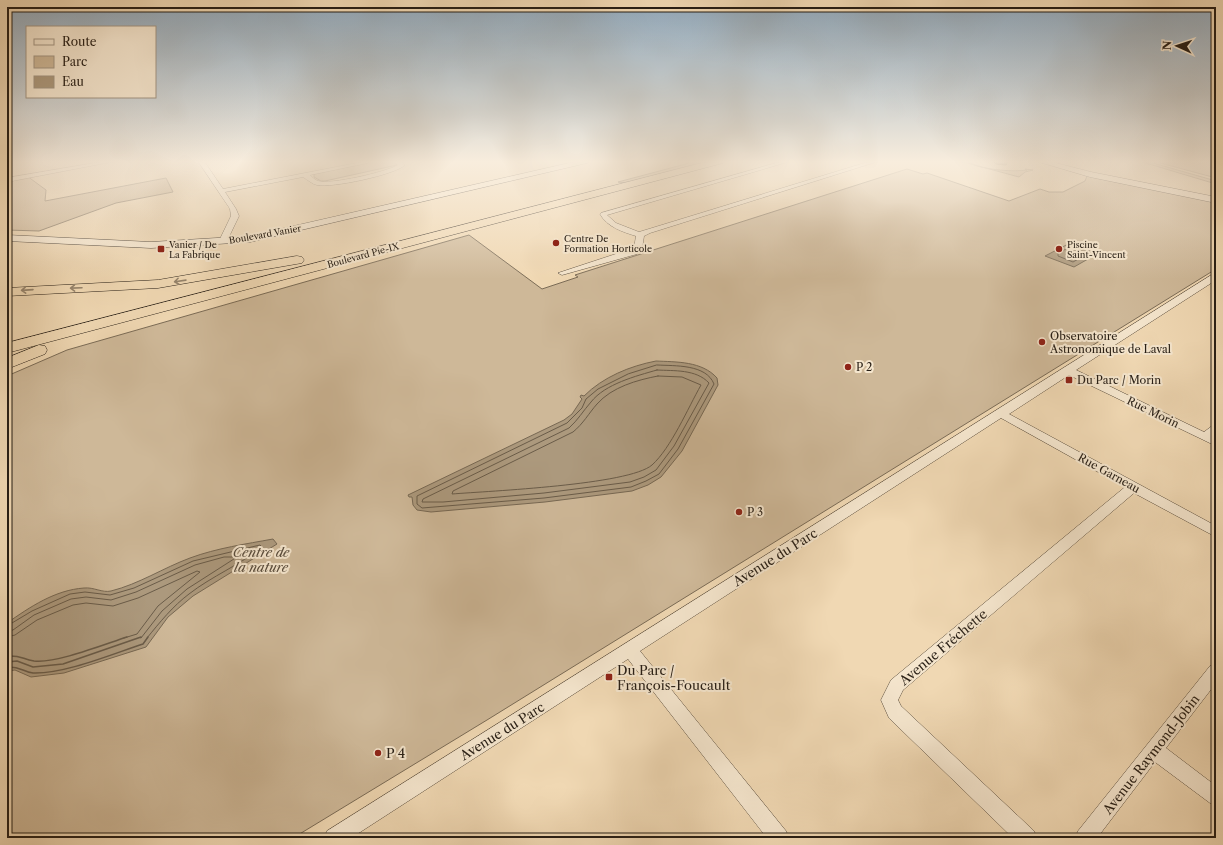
<svg xmlns="http://www.w3.org/2000/svg" width="1223" height="845" viewBox="0 0 1223 845" font-family="'Libre Caslon Text',serif">
  <style>
    .green { fill: #ceb898; stroke: #7a6b56 }
    .water { fill: #ac997d; stroke: #776853 }
    .lines { fill: none; stroke-linecap: round; stroke-linejoin: round }
    .shore-far1 { stroke: #6a5c49; stroke-width: 1 }
    .shore { stroke: #6a5c49; stroke-width: 1.5 }
    .street-casing { stroke: #594c3c; stroke-width: 1 }
    .secondary-casing { stroke: #271e15; stroke-width: 1 }
    .highway-casing { stroke: #271e15; stroke-width: 1 }
    .street { fill: #f5e6ce; fill-rule: evenodd }
    .secondary { fill: #f5e6ce; fill-rule: evenodd }
    .highway { fill: #f0d8b3; fill-rule: evenodd }
    .wall { fill: #7c6d59; stroke: #271e15 }
    .oneway { stroke: #96846c }
    .poi-dot { fill: #8f2418; stroke: #f5e6ce; stroke-width: 1.5 }
    .labels { text-anchor: middle; dominant-baseline: central; stroke-width: 4; stroke-linejoin: round; paint-order: stroke }
    .far-street-label { font-size: 9px; fill: #271e15; stroke: #f5e6ce }
    .far-poi-label { font-size: 9px; fill: #271e15; stroke: #f5e6ce; text-anchor: start }
    .poi-label { font-size: 11px; fill: #271e15; stroke: #f5e6ce; text-anchor: start }
    .street-label { font-size: 11px; fill: #271e15; stroke: #f5e6ce }
    .near-park-label { font-size: 13px; font-style: italic; fill: #594c3c; stroke: #f5e6ce }
    .near-street-label { font-size: 13px; fill: #271e15; stroke: #f5e6ce }
    .near-poi-label { font-size: 13px; fill: #271e15; stroke: #f5e6ce; text-anchor: start }
  </style>
  <rect width="100%" height="100%" fill="#f0d8b3"/>
  <filter id="stains"><feTurbulence type="fractalNoise" baseFrequency=".005" numOctaves="4"/><feColorMatrix values="0 0 0 0 .2 0 0 0 0 .09 0 0 0 0 .02 0 0 0 .5 -.17"/></filter>
  <radialGradient id="worn" r=".72"><stop offset=".6" stop-color="#630" stop-opacity="0"/><stop offset="1" stop-color="#630" stop-opacity=".3"/></radialGradient>
  <!-- green -->
  <g class="green">
    <path d="M377 161H392L397 165 325 181H321L314 177V174L318 173Z"/>
    <path d="M697 161H711C695 165 629 186 618 182Z"/>
    <path d="M960 161C968 161 970 163 977 166 992 170 1012 172 1027 170L1025 169 1033 170 1025 172 1019 177Z"/>
    <path d="M1139 161H1146L1216 181V184Z"/>
    <path d="M1153 161H1216V178Z"/>
    <path d="M907 169 923 174 927 173 1009 201 1040 189 1049 192H1063L1085 181 1087 176 1216 202V269L487 720 293 838H7V376L67 350 469 235 542 289 578 277 575 275Z"/>
    <path d="M27 176 46 190 45 201 166 178 173 192 116 203 39 231 7 230V180Z"/>
  </g>
  <!-- water -->
  <g class="water">
    <path d="M1074 241 1102 251 1074 267 1045 256Z"/>
    <path d="M656 361C676 362 702 361 717 378L718 385 682 451 661 477 648 485 632 491 545 502 431 512 417 510 413 505 412 497H409L408 495 564 420 572 414 582 399 580 397 581 395 584 396C603 377 630 366 656 361Z"/>
    <path d="M273 539 277 544 193 596 168 617 146 647 64 673 31 677 15 670 7 671V623C30 607 55 590 84 588 94 587 102 593 111 591 139 584 163 568 190 558 217 548 246 544 273 539Z"/>
  </g>
  <g class="lines">
    <!-- shore-far1 -->
    <g class="shore-far1">
      <path d="M1074 246 1089 251V253L1073 262 1058 256V253Z"/>
      <path d="M657 365C675 366 706 364 714 384L678 449 659 474 646 481 631 487 544 498 422 508 417 504V496L567 423 582 408 586 399 598 389 628 374Z"/>
      <path d="M657 370C674 371 696 369 709 383L674 446 656 470 644 477 630 482 544 493 443 502H422L423 499 569 428C578 420 583 411 591 402 605 384 636 376 657 370Z"/>
      <path d="M658 376 682 377 701 385C688 408 671 448 652 465 629 485 489 491 452 494L453 491 573 432C583 424 589 413 597 404 612 387 637 380 658 376Z"/>
      <path d="M7 626 32 611 70 594 85 592 110 595 134 588 193 561 260 545 262 547C240 565 212 576 189 594 173 606 160 622 147 638"/>
      <path d="M7 631 13 630 34 615 71 599 86 597 111 600 136 592 195 565 224 557H237L187 589 162 611 141 638"/>
      <path d="M7 637 15 635 37 620 73 605 86 603 113 606 138 598 197 571 200 572 158 606 137 634 124 638"/>
    </g>
    <!-- shore -->
    <g class="shore">
      <path d="M7 656C21 655 22 659 34 661 55 664 105 644 127 637"/>
      <path d="M7 662 17 661 33 667 63 664 141 637"/>
      <path d="M7 667C20 666 23 672 33 673 65 674 112 654 143 644L148 637"/>
    </g>
    <!-- street casing -->
    <g class="street-casing">
      <g id="street">
        <path d="M106 161H116L7 182V178Z"/>
        <path d="M198 161H204L223 189 367 161H377L310 175C312 177 315 180 318 181 330 185 386 172 398 165L394 161H400L405 165C394 175 332 188 317 185 312 184 308 180 303 177L225 192 236 209 239 216 227 241 223 243 219 241 231 216 230 209Z"/>
        <path d="M783 161H791L607 215 616 223 639 232 871 161H879L650 233 644 236 642 249 637 254 562 275 558 273 634 248 636 236C623 232 607 227 600 214L601 213Z"/>
        <path d="M1213 274H1216V280L1076 370 1204 432 1216 423V433L1213 436 1216 437V446L1069 375 1009 414 1216 526V537L1134 493 903 690 898 700 901 706 1034 831 1037 838H1013L889 718 881 700 891 680 1125 487 1001 418 640 651 786 831 789 838H767L628 659 351 838H324L327 831Z"/>
        <path d="M1216 664V683L1166 748 1216 786V806L1210 803 1155 762 1097 838H1075L1078 831 1210 666Z"/>
      </g>
    </g>
    <!-- secondary casing -->
    <g class="secondary-casing">
      <g id="secondary">
        <path d="M578 161H591L587 163 250 242 151 248 7 241V235L151 242 250 236Z"/>
        <path d="M1036 161H1048L1091 172 1216 197V203L1090 177Z"/>
      </g>
    </g>
    <!-- highway casing -->
    <g class="highway-casing">
      <g id="highway">
        <path d="M709 161H724L723 163 7 353V343Z"/>
        <path d="M297 256 302 257 304 260 302 263 158 288 7 296V288L158 280Z"/>
        <path d="M39 345 45 346 47 350 45 354 7 369V358Z"/>
      </g>
    </g>
    <!-- street -->
    <use href="#street" class="street"/>
    <!-- secondary -->
    <use href="#secondary" class="secondary"/>
    <!-- highway -->
    <use href="#highway" class="highway"/>
  </g>
  <!-- wall -->
  <path class="wall" d="M993 161H1008L1006 165 996 164Z"/>
  <!-- one-way arrows -->
  <defs><path id="oneway-shaft" d="M-6 0H5M1.5-3L5.5 0L1.5 3" fill="none" stroke-width="1.6" stroke-linecap="round" stroke-linejoin="round"/></defs>
  <g class="oneway">
    <use href="#oneway-shaft" transform="translate(180 281) rotate(172)"/>
    <use href="#oneway-shaft" transform="translate(76 288) rotate(178)"/>
    <use href="#oneway-shaft" transform="translate(27 290) rotate(176)"/>
  </g>
  <!-- sky -->
  <linearGradient id="sky" x2="0" y2="1"><stop stop-color="#90a9bd"/><stop offset="0.58" stop-color="#f8eddd"/><stop offset="1" stop-color="#f8eddd" stop-opacity="0"/></linearGradient>
  <rect width="1223" height="279" fill="url(#sky)"/>
  <!-- markers -->
  <g class="poi-dot">
    <circle cx="556" cy="243" r="4"/>
    <rect x="157" y="245" width="8" height="8" rx="2"/>
    <circle cx="1059" cy="249" r="4"/>
    <circle cx="1042" cy="342" r="4"/>
    <circle cx="848" cy="367" r="4"/>
    <rect x="1065" y="376" width="8" height="8" rx="2"/>
    <circle cx="739" cy="512" r="4"/>
    <rect x="605" y="673" width="8" height="8" rx="2"/>
    <circle cx="378" cy="753" r="4"/>
  </g>
  <g class="labels">
    <!-- far-street labels -->
    <g class="far-street-label">
      <text transform="translate(265 234) rotate(-10)">Boulevard Vanier</text>
      <text transform="translate(363 255) rotate(-15)">Boulevard Pie-IX</text>
    </g>
    <!-- far-poi labels -->
    <g class="far-poi-label">
      <text x="564" y="238">Centre De<tspan x="564" dy="10">Formation Horticole</tspan></text>
      <text x="169" y="244">Vanier / De<tspan x="169" dy="10">La Fabrique</tspan></text>
      <text x="1067" y="244">Piscine<tspan x="1067" dy="10">Saint-Vincent</tspan></text>
    </g>
    <!-- poi labels -->
    <g class="poi-label">
      <text x="1050" y="336">Observatoire<tspan x="1050" dy="13">Astronomique de Laval</tspan></text>
      <text x="856" y="367">P 2</text>
      <text x="1077" y="380">Du Parc / Morin</text>
      <text x="747" y="512">P 3</text>
    </g>
    <!-- street labels -->
    <g class="street-label">
      <text transform="translate(1153 412) rotate(26)">Rue Morin</text>
      <text transform="translate(1109 473) rotate(29)">Rue Garneau</text>
    </g>
    <!-- near-park labels -->
    <g class="near-park-label">
      <text x="261" y="552">Centre de<tspan x="261" dy="15">la nature</tspan></text>
    </g>
    <!-- near-street labels -->
    <g class="near-street-label">
      <text transform="translate(775 557) rotate(-32)">Avenue du Parc</text>
      <text transform="translate(943 647) rotate(-40)">Avenue Fréchette</text>
      <text transform="translate(502 731) rotate(-32)">Avenue du Parc</text>
      <text transform="translate(1151 754) rotate(-52)">Avenue Raymond-Jobin</text>
    </g>
    <!-- near-poi labels -->
    <g class="near-poi-label">
      <text x="617" y="670">Du Parc /<tspan x="617" dy="15">François-Foucault</tspan></text>
      <text x="386" y="753">P 4</text>
    </g>
  </g>
  <!-- margin -->
  <rect width="1223" height="845" fill="none" stroke="#f0d8b3" stroke-width="24"/>
  <rect x="8" y="8" width="1207" height="829" fill="none" stroke="#271e15" stroke-width="2"/>
  <rect x="12" y="12" width="1199" height="821" fill="none" stroke="#271e15"/>
  <!-- legend -->
  <rect x="26" y="26" width="130" height="72" fill="#f5e6ce" stroke="#a39684"/>
  <rect x="34" y="39" width="20" height="6" fill="#f5e6ce" stroke="#a39684"/>
  <text x="62" y="46" font-size="12" fill="#271e15">Route</text>
  <rect x="34" y="56" width="20" height="12" fill="#ceb898" stroke="#a39684"/>
  <text x="62" y="66" font-size="12" fill="#271e15">Parc</text>
  <rect x="34" y="76" width="20" height="12" fill="#ac997d" stroke="#a39684"/>
  <text x="62" y="86" font-size="12" fill="#271e15">Eau</text>
  <!-- north arrow -->
  <g transform="translate(1177 46) rotate(273)" stroke="#f5e6ce" stroke-width="3" paint-order="stroke">
  <path d="M0-3L7 15L0 10L-7 15Z" fill="#271e15"/>
  <text y="-6" font-size="11" font-weight="bold" text-anchor="middle" fill="#271e15">N</text>
  </g>
  <rect width="100%" height="100%" filter="url(#stains)"/>
  <rect width="100%" height="100%" fill="url(#worn)"/>
</svg>
